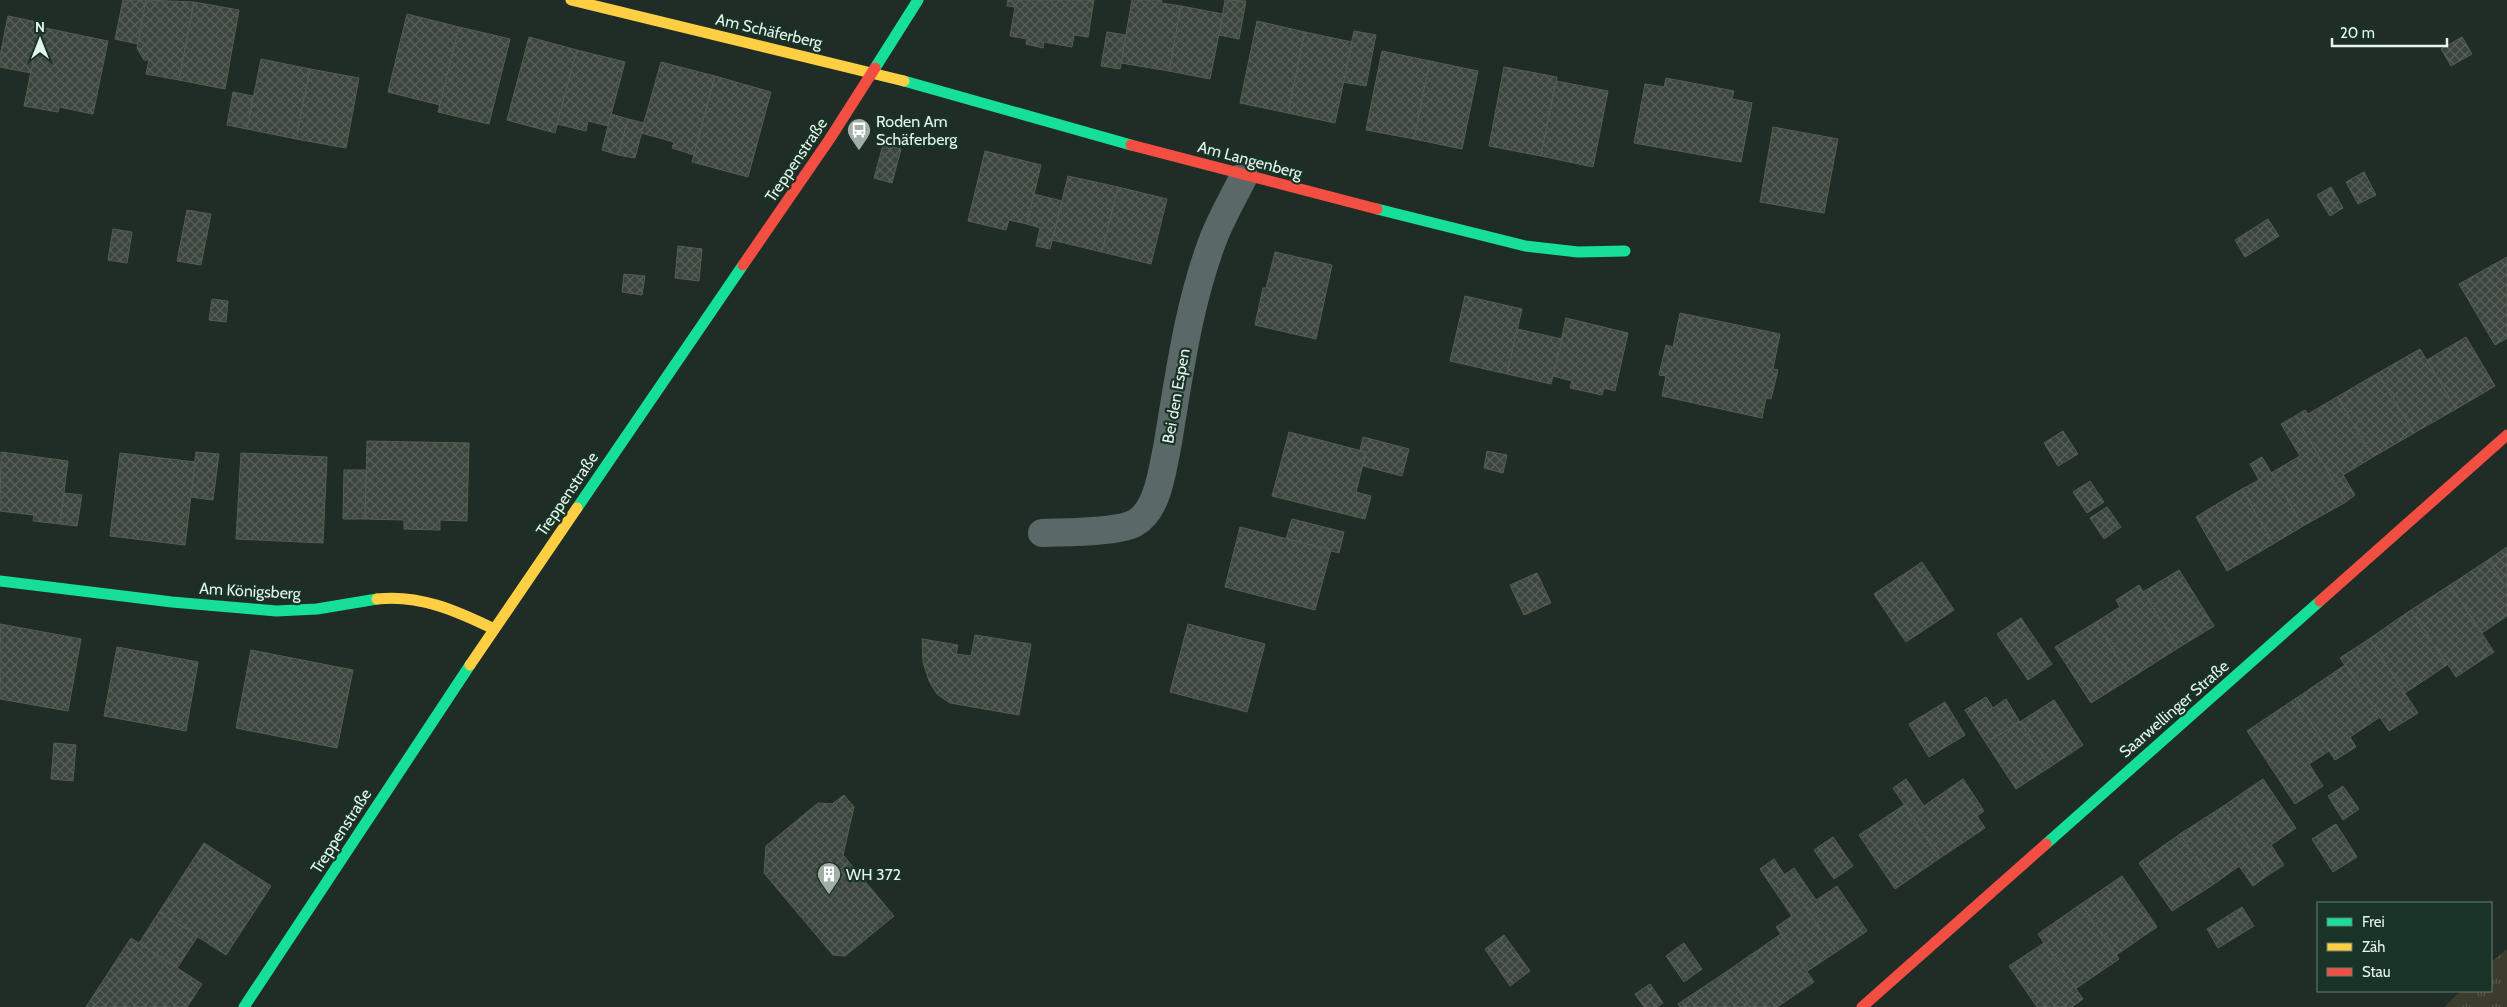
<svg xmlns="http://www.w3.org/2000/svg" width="2507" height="1007" viewBox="0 0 2507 1007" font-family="Cabin,sans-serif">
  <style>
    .grass { fill: url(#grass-tufts) }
    .building { fill: url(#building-cross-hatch); stroke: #545d55 }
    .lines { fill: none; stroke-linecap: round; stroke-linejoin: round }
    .street { stroke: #5a6867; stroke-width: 28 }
    .fast { stroke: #16e098; stroke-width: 11 }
    .slow { stroke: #ffcf43; stroke-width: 11 }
    .jam { stroke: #f24e42; stroke-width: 11 }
    .labels { text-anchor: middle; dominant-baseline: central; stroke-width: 4.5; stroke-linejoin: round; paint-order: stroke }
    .street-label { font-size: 16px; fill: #e5f5ec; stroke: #193326 }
    .poi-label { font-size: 16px; fill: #e5f5ec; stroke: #193326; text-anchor: start }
  </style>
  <defs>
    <pattern id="grass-tufts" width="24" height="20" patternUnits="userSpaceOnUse" patternTransform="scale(1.25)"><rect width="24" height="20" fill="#3b3c2b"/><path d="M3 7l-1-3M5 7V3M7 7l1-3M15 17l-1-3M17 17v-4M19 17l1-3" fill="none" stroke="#57594a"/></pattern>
    <pattern id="building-cross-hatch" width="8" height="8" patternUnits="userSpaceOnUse" patternTransform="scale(1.25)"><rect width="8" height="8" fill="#3c463d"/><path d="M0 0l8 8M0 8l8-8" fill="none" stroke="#586159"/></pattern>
  </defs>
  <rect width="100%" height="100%" fill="#1f2d26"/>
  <!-- grass -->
  <path class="grass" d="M2507 949V1007H2444L2461 991H2491V962Z"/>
  <!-- building -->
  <g class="building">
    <path d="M123 0H146L138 44 115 39Z"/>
    <path d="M146 0 194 2 179 80 146 74 149 60H144L137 48Z"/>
    <path d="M1008 0H1094L1088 37 1074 35 1072 47 1044 42 1043 48 1026 44 1027 39 1010 36 1015 7 1007 6Z"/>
    <path d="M1132 0H1162L1161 3 1181 6 1169 71 1121 63Z"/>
    <path d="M1225 0 1246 1 1239 39 1219 35Z"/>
    <path d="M194 2 239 10 225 89 179 80Z"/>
    <path d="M1181 6 1223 14 1210 79 1169 71Z"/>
    <path d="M407 14 459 27 440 105 388 92Z"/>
    <path d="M8 16 41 23 31 73 0 67V56Z"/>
    <path d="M1257 21 1305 32 1288 113 1240 103Z"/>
    <path d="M40 27 108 41 93 114 59 107 58 112 24 106Z"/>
    <path d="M459 27 510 39 489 124 438 112Z"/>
    <path d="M1354 31 1376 35 1366 86 1343 82Z"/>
    <path d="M1107 32 1126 35 1120 69 1101 66Z"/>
    <path d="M1305 32 1352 42 1335 123 1288 113Z"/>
    <path d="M529 37 577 50 555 133 507 120Z"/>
    <path d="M2462 37 2472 54 2451 66 2441 49Z"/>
    <path d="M577 50 625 62 608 126 588 121 586 131 557 124Z"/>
    <path d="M1382 51 1430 61 1414 139 1366 130Z"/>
    <path d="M261 59 310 69 296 139 247 129Z"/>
    <path d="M1430 61 1478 71 1462 149 1414 139Z"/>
    <path d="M661 62 715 76 694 155 672 148 674 142 641 133Z"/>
    <path d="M1504 67 1557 77 1541 156 1489 146Z"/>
    <path d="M310 69 359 78 346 148 296 139Z"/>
    <path d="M715 76 771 92 748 177 692 162Z"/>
    <path d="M1666 78 1734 91 1732 99 1752 103 1741 162 1634 143 1645 84 1664 87Z"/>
    <path d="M1556 81 1608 91 1593 167 1541 156Z"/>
    <path d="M233 92 253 96 247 129 227 125Z"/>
    <path d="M611 114 628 119 618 155 602 150Z"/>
    <path d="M628 119 644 123 635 158 618 155Z"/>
    <path d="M1773 127 1838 139 1824 213 1760 202Z"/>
    <path d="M883 145 901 149 892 183 874 178Z"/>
    <path d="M985 151 1041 165 1027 224 1009 220 1006 230 968 221Z"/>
    <path d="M2364 172 2376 195 2358 204 2346 182Z"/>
    <path d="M1068 176 1118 187 1102 252 1052 240Z"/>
    <path d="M1118 187 1167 199 1151 264 1102 252Z"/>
    <path d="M2331 187 2343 208 2330 216 2317 195Z"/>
    <path d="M1034 194 1062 201 1050 249 1036 246 1040 228 1027 224Z"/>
    <path d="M187 210 211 214 201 265 177 261Z"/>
    <path d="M2268 219 2279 236 2245 257 2235 240Z"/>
    <path d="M113 229 132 232 127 263 108 260Z"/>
    <path d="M678 246 702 249 699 281 675 278Z"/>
    <path d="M1275 252 1332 265 1316 339 1255 325 1263 288H1266Z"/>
    <path d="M2507 257V338L2495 345 2459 284Z"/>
    <path d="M624 274 645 276 642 295 622 292Z"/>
    <path d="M1465 296 1522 309 1507 374 1450 361Z"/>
    <path d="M212 299 228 301 226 322 209 320Z"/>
    <path d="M1680 313 1780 334 1773 369 1778 370 1771 399 1766 398 1762 418 1662 396 1666 376 1659 375 1666 345 1673 347Z"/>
    <path d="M1566 318 1628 333 1615 391 1604 388 1602 395 1570 388 1572 381 1553 376Z"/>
    <path d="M1517 329 1562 339 1551 384 1507 374Z"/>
    <path d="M2466 337 2495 386 2456 409 2427 360Z"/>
    <path d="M2420 349 2456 409 2414 433 2378 373Z"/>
    <path d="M2378 373 2414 433 2373 457 2337 397Z"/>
    <path d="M2337 397 2373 457 2343 475 2355 495 2346 502 2295 416 2305 410 2308 414Z"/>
    <path d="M2295 416 2346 502 2303 526 2271 473 2300 456 2281 424Z"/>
    <path d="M2063 431 2078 454 2058 466 2044 443Z"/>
    <path d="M1289 432 1366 452 1356 492 1371 496 1365 519 1272 496Z"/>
    <path d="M1363 437 1409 449 1402 476 1363 466 1366 452 1360 450Z"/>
    <path d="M367 441 469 443 467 521 440 520V530L404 529V520L365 519Z"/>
    <path d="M1487 451 1507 455 1503 473 1484 468Z"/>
    <path d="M1 452 68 461 60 524 33 521 34 515 0 511Z"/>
    <path d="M196 452 219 454 213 500 190 497Z"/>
    <path d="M120 453 195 462 185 545 110 536Z"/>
    <path d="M241 453 327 457 323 543 236 539Z"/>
    <path d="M2262 457 2303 526 2273 544 2242 489 2259 480 2250 464Z"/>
    <path d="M344 470H366L365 519H343Z"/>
    <path d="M2090 481 2104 502 2087 513 2073 492Z"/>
    <path d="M2242 489 2273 544 2227 571 2196 517Z"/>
    <path d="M64 493 82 495 77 526 60 524Z"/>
    <path d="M2107 507 2121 527 2104 539 2090 518Z"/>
    <path d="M1292 519 1344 532 1339 553 1286 539Z"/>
    <path d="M1240 527 1331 550 1315 610 1225 587Z"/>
    <path d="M2507 547V588L2488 560Z"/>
    <path d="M2488 560 2507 588V616L2482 633 2450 585Z"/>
    <path d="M1922 562 1954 610 1906 642 1874 594Z"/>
    <path d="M2179 570 2214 626 2178 648 2143 592Z"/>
    <path d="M1537 573 1551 603 1524 615 1510 585Z"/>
    <path d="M2139 585 2178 648 2131 678 2096 622 2120 607 2116 600Z"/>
    <path d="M2450 585 2494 652 2456 677 2411 610Z"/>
    <path d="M2411 610 2447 665 2405 693 2369 639Z"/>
    <path d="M2021 618 2052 664 2028 680 1997 634Z"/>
    <path d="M2096 622 2131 678 2091 703 2055 647Z"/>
    <path d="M0 624 81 639 68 711 0 699Z"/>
    <path d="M1188 624 1265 644 1247 712 1170 692Z"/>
    <path d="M975 635 1031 644 1019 715 950 703 937 694 929 681 923 662 922 639 958 645 956 654 971 656Z"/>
    <path d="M2369 639 2418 713 2389 731 2340 658Z"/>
    <path d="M117 647 198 662 186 731 104 716Z"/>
    <path d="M251 650 353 670 337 748 236 728Z"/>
    <path d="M2345 665 2380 717 2350 737 2356 747 2335 760 2295 699Z"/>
    <path d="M1986 697 1993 708 2006 699 2020 722 1986 743 1965 710Z"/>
    <path d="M2295 699 2329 751 2309 764 2323 786 2295 804 2247 731Z"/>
    <path d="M2054 700 2083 745 2050 767 2020 722Z"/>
    <path d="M1945 702 1965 735 1929 757 1909 724Z"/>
    <path d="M2020 722 2050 767 2016 789 1986 743Z"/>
    <path d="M54 743 76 745 73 781 51 779Z"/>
    <path d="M1906 779 1924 806 1963 779 1984 811 1977 816 1985 828 1940 858 1893 788Z"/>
    <path d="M2263 779 2296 828 2271 845 2284 865 2268 875 2222 807Z"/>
    <path d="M2343 786 2359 809 2343 820 2328 796Z"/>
    <path d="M844 795 854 807 843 855 894 916 845 956 833 955 764 873 766 846 818 803 832 804Z"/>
    <path d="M1904 805 1940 858 1895 889 1859 835Z"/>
    <path d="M2222 807 2268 875 2253 886 2239 866 2214 884 2180 834Z"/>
    <path d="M2336 824 2357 857 2333 872 2312 839Z"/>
    <path d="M2180 834 2214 884 2172 911 2139 863Z"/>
    <path d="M1833 837 1853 866 1834 879 1814 850Z"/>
    <path d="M204 843 271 886 226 955 159 912Z"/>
    <path d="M1774 859 1836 952 1806 972 1776 927 1792 916 1760 869Z"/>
    <path d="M1794 868 1816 900 1837 886 1867 931 1836 952 1784 875Z"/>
    <path d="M2122 876 2157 927 2116 955 2081 904Z"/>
    <path d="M2081 904 2119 959 2075 989 2038 934Z"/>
    <path d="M2242 907 2254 926 2218 948 2207 929Z"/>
    <path d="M159 912 198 936 177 968 139 943Z"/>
    <path d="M1781 934 1814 982 1777 1007H1750L1726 972Z"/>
    <path d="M1504 935 1530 971 1510 986 1485 949Z"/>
    <path d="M131 938 202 984 187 1007H86Z"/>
    <path d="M1684 943 1702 969 1684 982 1666 956Z"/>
    <path d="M2044 943 2083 999 2072 1007H2037L2009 966Z"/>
    <path d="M1726 972 1750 1007H1680L1678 1004Z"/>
    <path d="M1650 984 1663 1003 1657 1007H1644L1635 994Z"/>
  </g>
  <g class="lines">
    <!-- street -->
    <path class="street" d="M1042 533C1064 532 1117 533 1135 523 1158 510 1162 471 1167 448 1179 377 1188 304 1214 237 1222 217 1234 196 1244 176"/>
    <!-- fast -->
    <g class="fast">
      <path d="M875 68 918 0"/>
      <path d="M904 81 1131 145"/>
      <path d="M1377 209 1525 246 1578 252 1625 251"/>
      <path d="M577 508 743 265"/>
      <path d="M0 581 172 602 276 611 317 609 377 599"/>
      <path d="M2046 844 2320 601"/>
      <path d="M244 1007 470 665"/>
    </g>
    <!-- slow -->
    <g class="slow">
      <path d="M571 0 904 81"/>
      <path d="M377 599C419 594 457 611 494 629"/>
      <path d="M470 665 577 508"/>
    </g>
    <!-- jam -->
    <g class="jam">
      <path d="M1131 145 1377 209"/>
      <path d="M743 265 829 140 875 68"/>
      <path d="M2320 601 2507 435"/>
      <path d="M1862 1007 2046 844"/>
    </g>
  </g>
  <!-- icons -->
  <defs>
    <g id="bus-pin" transform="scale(1.25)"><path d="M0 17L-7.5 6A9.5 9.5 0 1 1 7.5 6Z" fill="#a0afa7" stroke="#193326"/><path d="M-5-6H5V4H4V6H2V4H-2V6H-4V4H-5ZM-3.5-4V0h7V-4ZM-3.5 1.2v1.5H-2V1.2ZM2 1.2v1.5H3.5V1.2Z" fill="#fff"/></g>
    <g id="building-pin" transform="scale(1.25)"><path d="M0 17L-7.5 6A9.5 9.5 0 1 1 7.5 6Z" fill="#a0afa7" stroke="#193326"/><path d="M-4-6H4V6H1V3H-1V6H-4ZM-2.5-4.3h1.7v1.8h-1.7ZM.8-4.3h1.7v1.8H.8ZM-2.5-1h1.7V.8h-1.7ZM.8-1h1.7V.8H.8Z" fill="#fff"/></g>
  </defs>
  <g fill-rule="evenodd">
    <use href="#bus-pin" x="859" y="130"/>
    <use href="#building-pin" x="829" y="874"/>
  </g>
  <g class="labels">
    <!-- street labels -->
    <g class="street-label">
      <text transform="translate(769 31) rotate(13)">Am Schäferberg</text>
      <text transform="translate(796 160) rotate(-56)">Treppenstraße</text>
      <text transform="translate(1250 160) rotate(15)">Am Langenberg</text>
      <text transform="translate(1176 396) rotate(-80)">Bei den Espen</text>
      <text transform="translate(567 494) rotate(-56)">Treppenstraße</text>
      <text transform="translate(250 591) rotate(3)">Am Königsberg</text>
      <text transform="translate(2174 709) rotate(-41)">Saarwellinger Straße</text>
      <text transform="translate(341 831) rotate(-57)">Treppenstraße</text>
    </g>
    <!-- poi labels -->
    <g class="poi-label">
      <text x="876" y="121">Roden Am<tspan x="876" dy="18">Schäferberg</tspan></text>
      <text x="846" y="874">WH 372</text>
    </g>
  </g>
  <!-- legend -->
  <rect x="2317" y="902" width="175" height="90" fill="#193326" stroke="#6b8175"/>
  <rect x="2327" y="918" width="25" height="8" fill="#16e098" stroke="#6b8175"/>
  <text x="2362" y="927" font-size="15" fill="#e5f5ec">Frei</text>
  <rect x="2327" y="943" width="25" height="8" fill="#ffcf43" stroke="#6b8175"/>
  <text x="2362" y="952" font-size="15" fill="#e5f5ec">Zäh</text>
  <rect x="2327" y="968" width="25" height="8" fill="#f24e42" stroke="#6b8175"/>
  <text x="2362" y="977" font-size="15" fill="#e5f5ec">Stau</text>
  <!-- north arrow -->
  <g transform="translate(40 40)" stroke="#193326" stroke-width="4" paint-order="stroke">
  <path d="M0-4L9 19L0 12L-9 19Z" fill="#e5f5ec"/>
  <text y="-8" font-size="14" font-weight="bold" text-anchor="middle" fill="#e5f5ec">N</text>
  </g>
  <!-- scale -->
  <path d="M2332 38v8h115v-8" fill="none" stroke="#e5f5ec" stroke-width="2.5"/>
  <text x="2340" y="38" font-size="15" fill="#e5f5ec" stroke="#193326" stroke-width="4" paint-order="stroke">20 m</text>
</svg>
